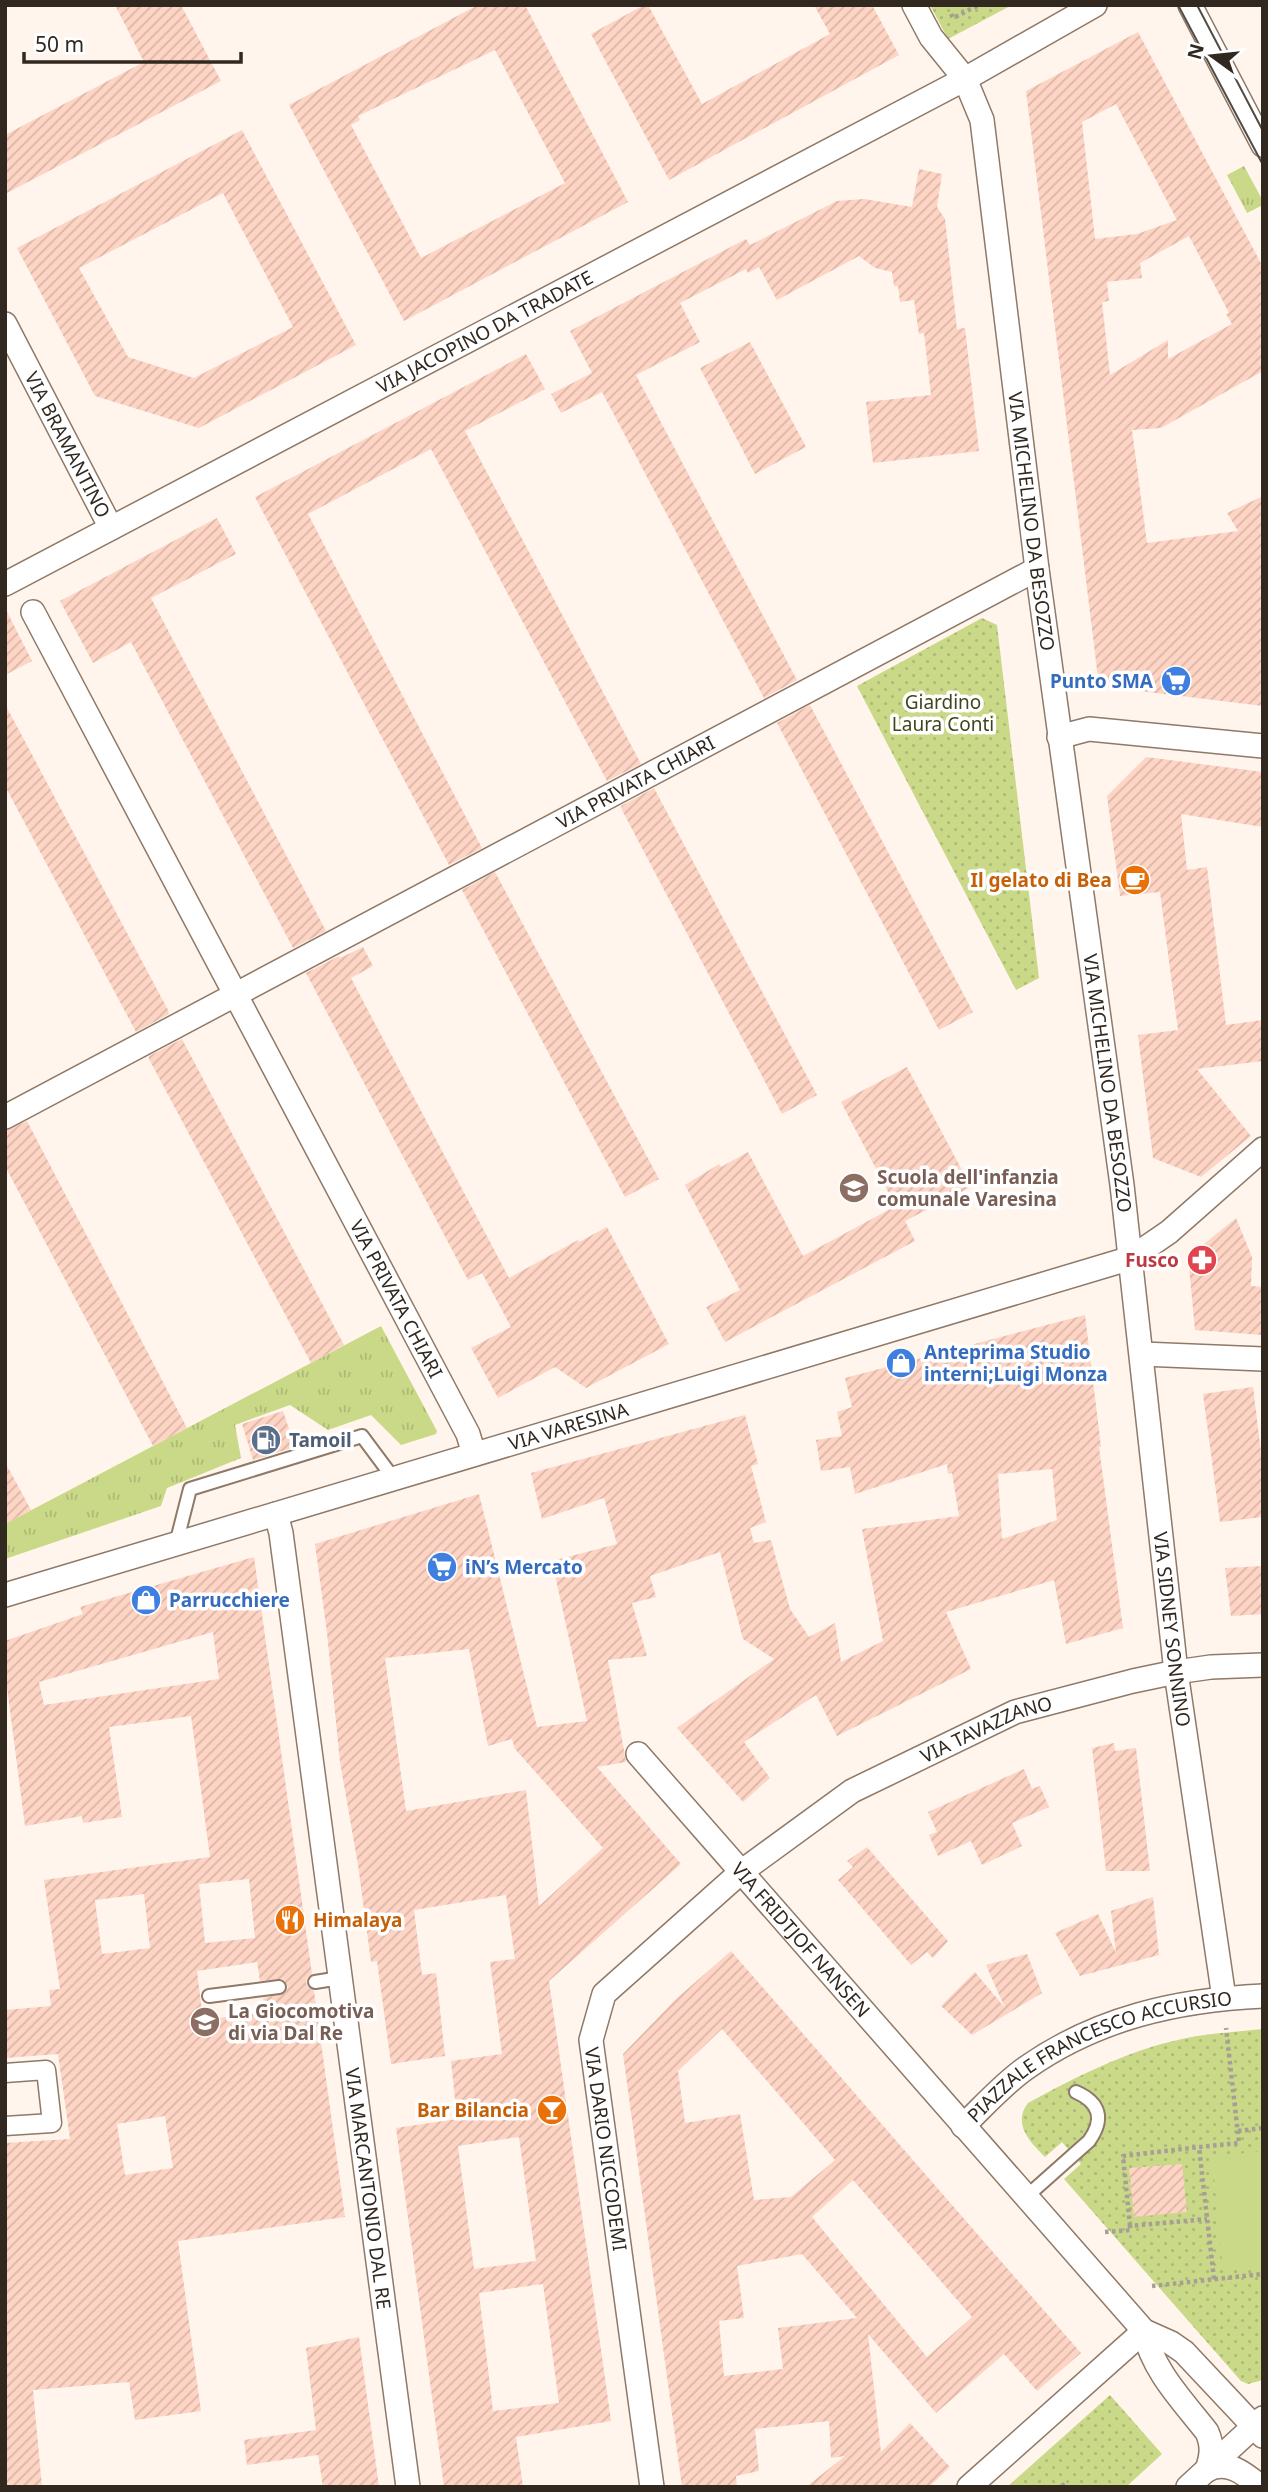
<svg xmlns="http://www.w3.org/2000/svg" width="1268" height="2492" viewBox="0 0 1268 2492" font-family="'Noto Sans',sans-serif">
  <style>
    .grass { fill: url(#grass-tufts) }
    .park { fill: url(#park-dots) }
    .pitch { fill: #c9d988 }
    .building { fill: url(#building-hatch); fill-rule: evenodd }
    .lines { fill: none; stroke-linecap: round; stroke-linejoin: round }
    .service-casing { stroke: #8f7967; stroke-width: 16 }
    .pedestrian-casing { stroke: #8f7967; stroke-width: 21 }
    .minor-casing { stroke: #8f7967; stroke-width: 26 }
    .path { stroke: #a79e96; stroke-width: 4.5; stroke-dasharray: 3.5 3.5; stroke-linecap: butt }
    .service { stroke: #fff; stroke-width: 12 }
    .pedestrian { stroke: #fff; stroke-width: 18 }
    .minor { stroke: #fff; stroke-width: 23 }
    .tram { stroke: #544b43; stroke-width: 2 }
    .labels { text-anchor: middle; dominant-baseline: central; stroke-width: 7; stroke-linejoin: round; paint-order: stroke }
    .street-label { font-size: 19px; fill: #312820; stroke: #fff }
    .shop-label { font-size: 19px; font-weight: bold; fill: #366cbe; stroke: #fff; text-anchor: start }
    .park-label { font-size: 19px; fill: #3f461c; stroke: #fff }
    .food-label { font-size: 19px; font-weight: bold; fill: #c56008; stroke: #fff; text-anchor: end }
    .education-label { font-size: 19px; font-weight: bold; fill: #785e54; stroke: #fff; text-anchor: start }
    .health-label { font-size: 19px; font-weight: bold; fill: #be3a42; stroke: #fff; text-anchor: end }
    .service-label { font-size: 19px; font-weight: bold; fill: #4e5e75; stroke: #fff; text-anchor: start }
  </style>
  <defs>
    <pattern id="grass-tufts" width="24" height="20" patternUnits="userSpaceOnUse" patternTransform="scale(1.75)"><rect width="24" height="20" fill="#c9d988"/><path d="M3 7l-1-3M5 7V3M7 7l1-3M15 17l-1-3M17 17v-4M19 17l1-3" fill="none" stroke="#adba75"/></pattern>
    <pattern id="park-dots" width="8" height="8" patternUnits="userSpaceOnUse" patternTransform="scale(1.75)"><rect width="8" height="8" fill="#c9d988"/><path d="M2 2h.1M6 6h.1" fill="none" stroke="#adba75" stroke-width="1.8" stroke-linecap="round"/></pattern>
    <pattern id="building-hatch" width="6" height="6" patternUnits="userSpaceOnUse" patternTransform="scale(1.75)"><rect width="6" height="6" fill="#fed4c4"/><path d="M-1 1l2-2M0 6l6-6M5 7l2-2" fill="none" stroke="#dab6a8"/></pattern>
  </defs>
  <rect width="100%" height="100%" fill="#fff5ed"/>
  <!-- grass -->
  <g class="grass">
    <path d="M1244 166 1263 201V205L1247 213 1227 175Z"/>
    <path d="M381 1326 437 1431 436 1434 401 1445 371 1415 328 1430 290 1405 235 1425 241 1458 167 1488 161 1506 5 1559V1524Z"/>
  </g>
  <!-- park -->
  <g class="park">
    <path d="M930 5H1012L948 39Z"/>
    <path d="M982 618 997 625 1039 978 1016 990 857 686Z"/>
    <path d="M1263 2029V2380L1248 2384 1241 2381 1064 2179 1081 2164 1062 2142 1045 2157C1030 2142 1012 2124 1028 2103 1078 2076 1126 2051 1182 2039 1208 2033 1236 2032 1263 2029Z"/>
    <path d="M1110 2395 1162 2454 1126 2487H1007Z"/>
  </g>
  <!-- pitch -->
  <path class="pitch" d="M1263 2151V2267L1223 2271 1212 2157Z"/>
  <!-- building -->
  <g class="building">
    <path d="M115 5H181L221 81 5 194V135L144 62Z"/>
    <path d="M478 5H525L628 202 404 321 289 105ZM495 50 565 183 421 258 351 125 360 120 358 116Z"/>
    <path d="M644 5H648L702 104 830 34 814 5H872L899 55 669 180 591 34Z"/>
    <path d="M1138 32 1263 267V371L1161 428 1132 430 1147 543 1238 531 1227 513 1263 496V706L1099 686 1026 91ZM1116 104 1177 220 1137 234 1095 239 1082 122ZM1189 236 1229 313 1226 314 1232 324 1168 359V340L1110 375 1102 302 1109 301 1107 282 1142 278 1140 263Z"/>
    <path d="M242 130 356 345 199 428 95 396 17 248ZM223 193 293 327 194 378 128 357 79 268Z"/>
    <path d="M919 169 942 174 937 207 945 219 957 329 965 328 979 451 873 463 866 402 931 395 924 333 919 334 914 300 900 302 898 286H894L892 272 875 268 859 256 777 300 759 267 748 273 746 269 680 303 700 342 636 375 797 680 764 698 602 392 561 413 551 394 592 373 570 331 746 239 750 245 837 201 864 199 912 207Z"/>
    <path d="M750 342 806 447 755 474 700 368Z"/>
    <path d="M526 354 545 389 465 431 641 764 607 781 431 449 308 514 482 848 449 865 255 497Z"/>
    <path d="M217 518 236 554 151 598 326 931 293 948 131 642 93 663 60 601Z"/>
    <path d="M5 608 32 661 5 675Z"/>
    <path d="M5 704 168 1010 169 1014 136 1032 5 786Z"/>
    <path d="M810 705 973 1012 939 1030 777 723Z"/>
    <path d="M1146 757 1263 772V827L1181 814 1187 870 1207 867 1226 1025 1263 1020V1061L1197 1069 1251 1136 1201 1177 1153 1158 1138 1035 1178 1030 1160 892 1120 896 1107 796Z"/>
    <path d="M654 788 817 1095 782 1114 622 810 621 806Z"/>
    <path d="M495 872 659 1179 625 1197 462 890Z"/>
    <path d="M363 947 373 966 351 978 509 1278 578 1240 579 1242 607 1227 669 1344 586 1388 555 1367 498 1398 471 1348 511 1327 482 1273 468 1280 306 973 339 956 340 958Z"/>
    <path d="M182 1039 344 1345 311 1363 149 1059V1056Z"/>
    <path d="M907 1067 971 1187 905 1221 915 1241 725 1342 706 1307 740 1290 685 1185 719 1164 721 1167 748 1152 803 1256 896 1206 897 1209 841 1102Z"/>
    <path d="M27 1121 187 1428 153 1446 5 1166V1131Z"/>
    <path d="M1236 1218 1252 1257 1251 1286 1263 1287V1335L1195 1330 1188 1257Z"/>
    <path d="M1085 1315 1101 1447H1099L1123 1628 1066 1644 1054 1580 946 1612 971 1669 837 1736 816 1695 744 1742 770 1778 743 1802 677 1728 774 1659 743 1639 720 1552 650 1576 656 1597 632 1603 647 1656 608 1660 626 1762 597 1767 681 1864 549 1981 611 2421 516 2437 523 2487H444L396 2128 457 2119 451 2061 502 2054 490 1962 515 1959 506 1895 414 1910 422 1975 436 1973 445 2056 391 2064 377 1961 371 1962 358 1865 340 1762 327 1633 315 1544 479 1494 537 1727 587 1721 552 1561 617 1544 604 1498 542 1519 531 1473 745 1415 758 1464 751 1466 766 1522 750 1528 754 1543 771 1540 790 1609 809 1637 835 1623 841 1662 883 1641 862 1529 959 1516 952 1473 948 1474 947 1464 855 1494 850 1467 821 1471 816 1440 842 1436 837 1412 852 1407 845 1378ZM1052 1469 1057 1520 1002 1539 998 1474ZM469 1649 488 1746 512 1739 515 1749 603 1848 539 1906 526 1790 406 1811 385 1658ZM519 2137 536 2261 474 2269 458 2146ZM543 2284 559 2403 493 2411 479 2293Z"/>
    <path d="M1253 1387 1263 1469V1517L1220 1522 1203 1394Z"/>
    <path d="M283 1411 295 1447 253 1460 242 1424Z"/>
    <path d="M5 1462 31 1510 5 1524Z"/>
    <path d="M254 1557 312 1974 307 1978 306 1983 309 1988 314 1991 345 2217 178 2241 201 2411 135 2420 129 2382 33 2390 42 2487H5V2143L70 2139 58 2054 5 2058V2010L51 2006 49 1990 60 1989 44 1880 210 1857 191 1716 109 1727 122 1817 83 1823 82 1816 25 1826 5 1672V1641L83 1614 80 1607ZM213 1632 219 1679 44 1705 39 1682ZM249 1879 255 1938 205 1943 199 1884ZM144 1894 150 1948 102 1954 95 1900ZM257 1962 260 1981 283 1979 288 1987 285 1993 263 1998 265 2012 203 2020 197 1971ZM165 2116 173 2168 125 2175 117 2124Z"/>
    <path d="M1263 1566V1614L1231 1616 1225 1568Z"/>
    <path d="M1114 1743 1115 1751 1136 1748 1150 1871H1106L1092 1748Z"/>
    <path d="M1024 1769 1032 1789 1040 1786 1049 1807 1012 1823 1022 1846 982 1865 971 1841 938 1856 929 1835 937 1832 928 1812Z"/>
    <path d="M867 1847 948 1941 933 1958 927 1952 911 1965 838 1880 853 1867 847 1861Z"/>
    <path d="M1153 1897 1159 1955 1080 1976 1055 1933 1098 1914 1116 1953 1111 1911Z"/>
    <path d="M731 1951 1081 2353 1037 2391 1004 2354 936 2413 868 2334 881 2452 910 2423 950 2467 929 2487H806L845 2456 831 2458 829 2421 755 2429 759 2471 736 2476 737 2487H682L623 2054 676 1999ZM722 2029 835 2160 791 2197 754 2200 740 2114 685 2123 678 2071ZM853 2180 972 2317 927 2357 812 2217ZM802 2254 857 2318 778 2328 783 2369 724 2376 719 2321 744 2318 737 2266Z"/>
    <path d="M1027 1954 1042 1993 972 2035 941 2006 975 1972 1005 2008 986 1965Z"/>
    <path d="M1182 2164 1187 2212 1134 2217 1129 2168Z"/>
    <path d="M359 2337 379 2487H323L318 2455 247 2465 244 2440 316 2430 306 2348Z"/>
  </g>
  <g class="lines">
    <!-- service casing -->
    <g class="service-casing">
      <g id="service">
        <path d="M176 1544 190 1489 362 1436 394 1479"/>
        <path d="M315 1982 340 1978"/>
        <path d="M209 1996 279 1987"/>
        <path d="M1026 2197 1089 2141C1104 2120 1101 2103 1076 2092"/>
      </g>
    </g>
    <!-- pedestrian casing -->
    <g class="pedestrian-casing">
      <path id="pedestrian" d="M5 2073 46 2070 52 2123 5 2126"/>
    </g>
    <!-- minor casing -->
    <g class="minor-casing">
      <g id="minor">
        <path id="s1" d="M914 5 931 37 965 79 982 120 1037 569 1122 1185 1176 1672 1224 1998"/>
        <path d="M1190 5 1263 145"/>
        <path id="s2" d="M5 324 111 528"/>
        <path id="s3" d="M5 584 965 79 1095 5"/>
        <path id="s4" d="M33 612 468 1434 474 1454"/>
        <path d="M1059 737 1089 729 1263 746"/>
        <path id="s5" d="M5 1117 1037 569"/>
        <path d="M1142 1354 1263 1359"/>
        <path id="s6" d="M276 1514 281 1533 408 2487"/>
        <path id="s7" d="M5 1595 1131 1258 1169 1232 1263 1149"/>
        <path id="s8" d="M638 1754 1144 2331 1171 2343 1184 2352 1263 2436"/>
        <path id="s9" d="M963 2126C983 2107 1003 2084 1026 2068 1097 2018 1177 2000 1263 1996"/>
        <path d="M1144 2331C1153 2371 1182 2400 1207 2432 1213 2446 1212 2455 1207 2470"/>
        <path d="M1207 2470C1228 2459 1245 2474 1261 2487"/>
        <path id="s10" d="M652 2487 591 2040 604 1994 741 1872 852 1791 1015 1712 1133 1681 1176 1672 1211 1667 1263 1665"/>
        <path d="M969 2487 1144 2331"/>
        <path d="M1188 2487 1263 2418"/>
      </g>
    </g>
    <!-- path -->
    <g class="path">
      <path d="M951 14 953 18 979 5"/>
      <path d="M1238 2131 1263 2128"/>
      <path d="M1130 2226 1123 2156 1199 2147"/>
      <path d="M1105 2232 1131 2230 1130 2226 1207 2219"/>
      <path d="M1214 2279 1199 2147 1239 2143 1226 2028"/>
      <path d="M1152 2286 1263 2274"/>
      <path d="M1061 2487 1063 2485 1064 2487"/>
    </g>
    <!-- service -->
    <use href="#service" class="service"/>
    <!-- pedestrian -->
    <use href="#pedestrian" class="pedestrian"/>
    <!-- minor -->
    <use href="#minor" class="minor"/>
    <!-- tram -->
    <g class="tram">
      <path d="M1178 5 1263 165"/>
      <path d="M1197 5 1263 131"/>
    </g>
  </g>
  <!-- icons -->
  <defs>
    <g id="supermarket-disc" transform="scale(1.575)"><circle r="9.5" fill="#3f7fe0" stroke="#fff"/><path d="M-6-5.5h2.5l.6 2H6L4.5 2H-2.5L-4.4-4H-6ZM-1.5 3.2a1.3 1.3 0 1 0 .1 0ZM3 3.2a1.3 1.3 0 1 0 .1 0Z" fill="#fff"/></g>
    <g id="cafe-disc" transform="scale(1.575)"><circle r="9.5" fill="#e8710a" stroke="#fff"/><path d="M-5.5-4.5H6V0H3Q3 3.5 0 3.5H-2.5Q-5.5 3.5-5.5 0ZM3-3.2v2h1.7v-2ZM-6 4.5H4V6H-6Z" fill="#fff"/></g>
    <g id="school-disc" transform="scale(1.575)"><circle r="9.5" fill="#8d6e63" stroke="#fff"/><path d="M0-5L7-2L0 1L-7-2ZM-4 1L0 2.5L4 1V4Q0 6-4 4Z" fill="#fff"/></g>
    <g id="pharmacy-disc" transform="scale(1.575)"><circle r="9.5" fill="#e0444e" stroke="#fff"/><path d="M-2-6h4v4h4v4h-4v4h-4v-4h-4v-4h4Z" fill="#fff"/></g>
    <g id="shop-disc" transform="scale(1.575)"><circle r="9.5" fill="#3f7fe0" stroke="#fff"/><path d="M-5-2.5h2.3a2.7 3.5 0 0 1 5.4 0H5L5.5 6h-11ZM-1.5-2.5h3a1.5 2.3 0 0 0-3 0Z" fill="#fff"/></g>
    <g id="fuel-disc" transform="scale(1.575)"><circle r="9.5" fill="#5c6f8a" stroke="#fff"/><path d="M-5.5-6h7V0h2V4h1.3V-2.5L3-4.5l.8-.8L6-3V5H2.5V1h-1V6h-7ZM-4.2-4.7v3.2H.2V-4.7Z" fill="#fff"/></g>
    <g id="restaurant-disc" transform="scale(1.575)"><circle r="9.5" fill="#e8710a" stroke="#fff"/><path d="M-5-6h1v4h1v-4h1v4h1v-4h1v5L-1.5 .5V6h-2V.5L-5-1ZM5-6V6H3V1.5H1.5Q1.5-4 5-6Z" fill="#fff"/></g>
    <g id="bar-disc" transform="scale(1.575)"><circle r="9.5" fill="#e8710a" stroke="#fff"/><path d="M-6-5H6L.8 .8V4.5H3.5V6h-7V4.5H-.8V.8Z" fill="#fff"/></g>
  </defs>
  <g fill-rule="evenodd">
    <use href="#supermarket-disc" x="1176" y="681"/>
    <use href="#cafe-disc" x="1135" y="880"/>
    <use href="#school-disc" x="854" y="1188"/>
    <use href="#pharmacy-disc" x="1202" y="1260"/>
    <use href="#shop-disc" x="901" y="1363"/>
    <use href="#fuel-disc" x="266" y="1440"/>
    <use href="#supermarket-disc" x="442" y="1567"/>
    <use href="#shop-disc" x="146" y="1600"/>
    <use href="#restaurant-disc" x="290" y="1920"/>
    <use href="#school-disc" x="205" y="2022"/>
    <use href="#bar-disc" x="552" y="2110"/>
  </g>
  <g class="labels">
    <!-- street labels -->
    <g class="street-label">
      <text stroke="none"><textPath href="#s3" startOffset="542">VIA JACOPINO DA TRADATE</textPath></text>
      <text stroke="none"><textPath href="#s2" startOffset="136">VIA BRAMANTINO</textPath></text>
      <text stroke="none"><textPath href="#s1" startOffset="539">VIA MICHELINO DA BESOZZO</textPath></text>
      <text stroke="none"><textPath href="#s5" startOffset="714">VIA PRIVATA CHIARI</textPath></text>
      <text stroke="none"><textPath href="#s1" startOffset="1106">VIA MICHELINO DA BESOZZO</textPath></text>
      <text stroke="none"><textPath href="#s4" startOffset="777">VIA PRIVATA CHIARI</textPath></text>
      <text stroke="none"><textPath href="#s7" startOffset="588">VIA VARESINA</textPath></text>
      <text stroke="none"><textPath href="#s1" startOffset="1656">VIA SIDNEY SONNINO</textPath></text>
      <text stroke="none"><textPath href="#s10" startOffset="968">VIA TAVAZZANO</textPath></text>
      <text stroke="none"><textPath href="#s8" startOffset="247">VIA FRIDTJOF NANSEN</textPath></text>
      <text stroke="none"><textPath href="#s9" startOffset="158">PIAZZALE FRANCESCO ACCURSIO</textPath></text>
      <text transform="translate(606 2149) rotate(82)">VIA DARIO NICCODEMI</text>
      <text stroke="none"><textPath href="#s6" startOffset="681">VIA MARCANTONIO DAL RE</textPath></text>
    </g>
    <!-- shop labels -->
    <g class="shop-label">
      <text x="1153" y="681" text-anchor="end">Punto SMA</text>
      <text x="924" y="1352">Anteprima Studio<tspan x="924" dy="22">interni;Luigi Monza</tspan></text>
      <text x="465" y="1567">iN’s Mercato</text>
      <text x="169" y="1600">Parrucchiere</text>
    </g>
    <!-- park labels -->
    <g class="park-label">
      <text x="943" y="702">Giardino<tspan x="943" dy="22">Laura Conti</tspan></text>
    </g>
    <!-- food labels -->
    <g class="food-label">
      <text x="1112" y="880">Il gelato di Bea</text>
      <text x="313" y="1920" text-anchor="start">Himalaya</text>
      <text x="529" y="2110">Bar Bilancia</text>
    </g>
    <!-- education labels -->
    <g class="education-label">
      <text x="877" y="1177">Scuola dell'infanzia<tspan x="877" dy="22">comunale Varesina</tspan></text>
      <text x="228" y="2011">La Giocomotiva<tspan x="228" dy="22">di via Dal Re</tspan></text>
    </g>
    <!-- health labels -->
    <g class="health-label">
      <text x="1179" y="1260">Fusco</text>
    </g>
    <!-- service labels -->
    <g class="service-label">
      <text x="289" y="1440">Tamoil</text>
    </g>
  </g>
  <!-- border -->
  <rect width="1268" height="2492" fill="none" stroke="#312820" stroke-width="14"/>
  <!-- north arrow -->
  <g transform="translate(1212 56) rotate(285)" stroke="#ffffff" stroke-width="5" paint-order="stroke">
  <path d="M0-5L12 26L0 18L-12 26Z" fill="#312820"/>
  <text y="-10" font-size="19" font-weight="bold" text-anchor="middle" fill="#312820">N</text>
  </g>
  <!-- scale -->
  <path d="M24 52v10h217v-10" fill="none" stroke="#312820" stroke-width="3.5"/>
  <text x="35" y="52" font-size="21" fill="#312820" stroke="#ffffff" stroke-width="5" paint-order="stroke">50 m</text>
</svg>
